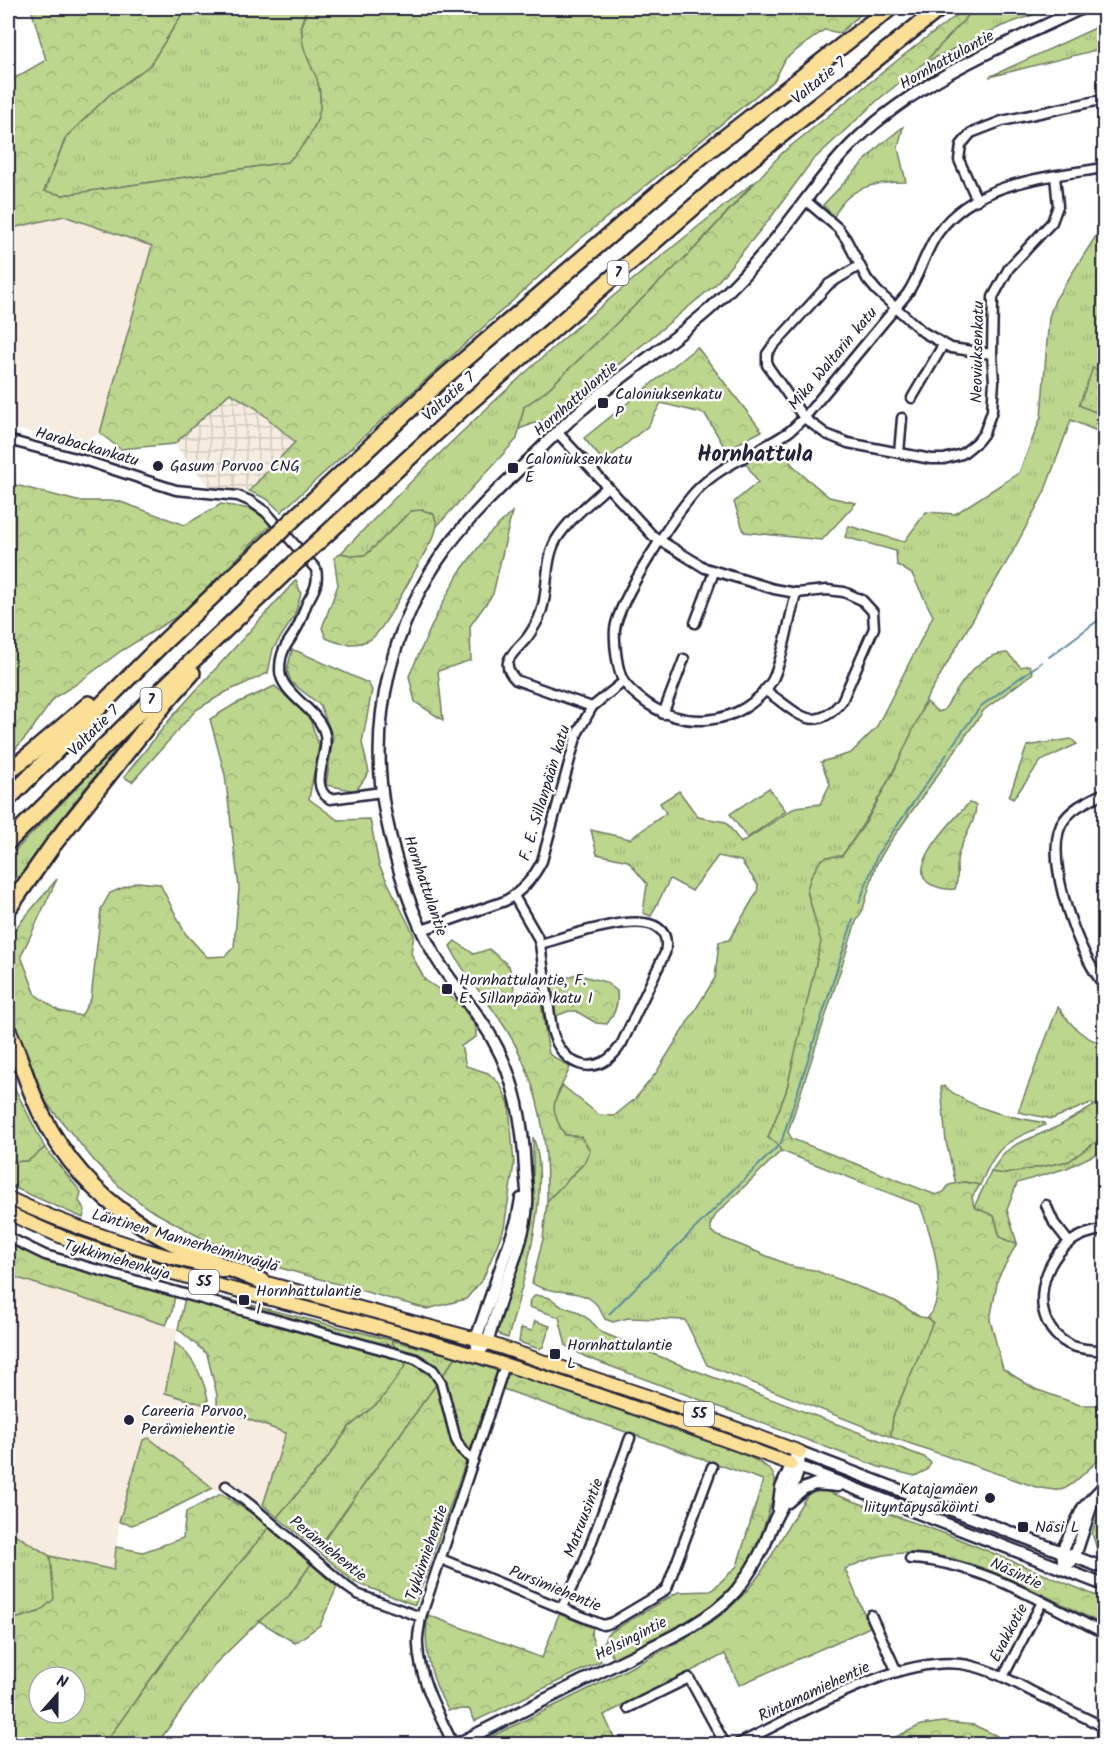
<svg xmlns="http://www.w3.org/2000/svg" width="1112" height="1752" viewBox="0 0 1112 1752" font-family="Kalam,sans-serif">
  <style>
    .built { fill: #f6ecdf }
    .industrial { fill: url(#industrial-grid) }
    .grass { fill: url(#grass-tufts); stroke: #6f7c64; stroke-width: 1.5 }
    .forest { fill: url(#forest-crowns); stroke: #6f7c64; stroke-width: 1.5; fill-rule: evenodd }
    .park { fill: url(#park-dots); stroke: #6f7c64; stroke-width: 1.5 }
    .pitch { fill: #bcd68d; stroke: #6f7c64; stroke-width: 1.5 }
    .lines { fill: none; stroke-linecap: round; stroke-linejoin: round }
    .stream { stroke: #5c8a9f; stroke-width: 2 }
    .street-casing { stroke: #22223b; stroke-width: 13 }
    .secondary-casing { stroke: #22223b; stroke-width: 15 }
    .primary-casing { stroke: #22223b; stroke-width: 16 }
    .highway-casing { stroke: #22223b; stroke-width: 20 }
    .street { stroke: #fff; stroke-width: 8 }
    .secondary { stroke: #fff; stroke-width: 10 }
    .primary { stroke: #fbdf96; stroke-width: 12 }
    .highway { stroke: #fbdf96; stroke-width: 15 }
    .highway-bridge-casing { stroke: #22223b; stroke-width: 20; stroke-linecap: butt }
    .highway-bridge { stroke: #fbdf96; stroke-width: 15 }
    .poi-dot { fill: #22223b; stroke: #fff; stroke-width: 2 }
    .labels { text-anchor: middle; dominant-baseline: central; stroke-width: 5; stroke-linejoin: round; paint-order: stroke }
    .shield { fill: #fff; stroke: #646476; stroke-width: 1.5 }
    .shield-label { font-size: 15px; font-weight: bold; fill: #22223b }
    .street-label { font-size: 16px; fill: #22223b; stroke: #fff }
    .poi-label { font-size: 16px; fill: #22223b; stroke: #fff; text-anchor: start }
    .district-label { font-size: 22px; font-weight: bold; fill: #22223b; stroke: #fff }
  </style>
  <defs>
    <pattern id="industrial-grid" width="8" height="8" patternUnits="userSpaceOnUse" patternTransform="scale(1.5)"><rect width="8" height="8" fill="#f6ecdf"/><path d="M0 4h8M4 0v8" fill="none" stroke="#d3cac0"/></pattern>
    <pattern id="grass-tufts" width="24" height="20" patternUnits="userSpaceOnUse" patternTransform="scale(1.5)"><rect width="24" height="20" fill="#bcd68d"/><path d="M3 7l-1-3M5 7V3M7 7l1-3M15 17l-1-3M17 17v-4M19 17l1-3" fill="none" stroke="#a1b77b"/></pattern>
    <pattern id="forest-crowns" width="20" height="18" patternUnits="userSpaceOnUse" patternTransform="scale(1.5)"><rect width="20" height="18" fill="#bcd68d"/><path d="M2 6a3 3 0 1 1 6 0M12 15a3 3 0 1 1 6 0" fill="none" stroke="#a1b77b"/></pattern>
    <pattern id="park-dots" width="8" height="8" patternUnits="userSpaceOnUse" patternTransform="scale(1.5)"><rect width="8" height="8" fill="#bcd68d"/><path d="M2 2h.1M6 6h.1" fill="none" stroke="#a1b77b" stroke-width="1.8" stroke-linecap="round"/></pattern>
  </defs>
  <rect width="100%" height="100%" fill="#fff"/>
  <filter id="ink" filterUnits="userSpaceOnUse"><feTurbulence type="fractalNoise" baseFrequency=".0167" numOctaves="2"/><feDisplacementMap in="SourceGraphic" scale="12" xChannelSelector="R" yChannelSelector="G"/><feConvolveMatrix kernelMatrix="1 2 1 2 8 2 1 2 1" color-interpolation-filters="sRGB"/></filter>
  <g filter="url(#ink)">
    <!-- built -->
    <g class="built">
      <path d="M64 216 152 246 100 433 80 444 8 427V229Z"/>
      <path d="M8 1275 178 1329 165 1393 217 1408 286 1433 263 1505 253 1514 213 1488 149 1438 142 1440 119 1522 114 1570 50 1556 8 1530Z"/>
    </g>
    <!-- industrial -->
    <path class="industrial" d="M230 393 256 408 295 443 249 491 209 486 174 444Z"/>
    <!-- grass -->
    <g class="grass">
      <path d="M186 8H307L300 27 319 83 321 111 306 144 288 162 63 195 44 192 66 137 109 95 150 65Z"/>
      <path d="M975 8H1052L1002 26 924 63Z"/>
      <path d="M1104 24V48L989 77Z"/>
      <path d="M903 127 898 148 906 182C876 182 847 186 834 217L823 205 879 146Z"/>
      <path d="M754 182 695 248 545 392 524 407 517 439 437 526 433 514 411 511 366 555 353 556 341 553C397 495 454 438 513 384 590 313 672 247 754 182Z"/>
      <path d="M1104 199V434L1071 420 1044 493 1012 553 922 706 921 714C898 765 874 811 842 856L827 857 807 891 822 942 786 1092 768 1138 777 1143 781 1151 717 1213 711 1223V1231L718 1236 794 1267 814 1270 895 1301 920 1317 928 1318 933 1322 893 1417 891 1437 707 1365 685 1320 628 1318 613 1322 605 1319C602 1315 599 1306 595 1303 579 1287 550 1296 532 1283L543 1239 547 1201 584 1163 581 1137 565 1135C552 1115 549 1106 563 1086L599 1115 614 1116 635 1099 656 1073 715 978 719 942 729 940 757 892 758 885 741 861 718 856 692 891 670 879 651 916 643 913 647 884 628 861 597 854 591 830 630 839 666 813 660 803 679 791 698 817 726 822 741 843 796 807 820 804 830 784 821 762 851 753 876 728 933 616 912 574 897 565 896 551 845 537 849 526 904 542 926 512 955 514 1019 473 1041 417 1049 317 1055 300 1103 225Z"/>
      <path d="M125 738 51 832 8 894V858Z"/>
      <path d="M1058 1007C1073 1028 1081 1036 1104 1045V1064H1102L1099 1088 1104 1098 1094 1106 1091 1103 1052 1119 1018 1112Z"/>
      <path d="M8 1075 45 1148 28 1161 8 1162Z"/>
      <path d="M944 1086C972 1110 1010 1117 1045 1123V1125C1005 1143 998 1143 980 1185L964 1182 956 1184 946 1142 941 1087Z"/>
      <path d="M1104 1136V1150L1067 1168 1017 1183 1007 1210 1017 1243 1008 1241 1000 1237 994 1216 974 1207 991 1172 1005 1174 1069 1161Z"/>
      <path d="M533 1137C553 1185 522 1288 508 1338 500 1336 497 1334 497 1325L530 1216 533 1189Z"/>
      <path d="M391 1340 456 1357 317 1550 277 1517 326 1460 349 1427 380 1401 405 1365Z"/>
      <path d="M175 1343C194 1356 206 1383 209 1406L165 1393Z"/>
      <path d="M269 1527 311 1564 289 1596 259 1621 213 1666 157 1744H104L191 1623Z"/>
      <path d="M8 1530 50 1556 55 1599 39 1612 8 1621Z"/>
    </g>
    <!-- forest -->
    <g class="forest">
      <path d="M31 8H186L150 65 109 95 66 137 44 191 63 195 288 162C310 140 327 115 318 83 317 77 313 71 311 66 300 42 299 32 307 8H867L840 33 824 30 786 58 774 81 579 240 281 512 267 499 249 491 295 442 256 408 230 393 174 444 120 449 100 433 152 246 64 216 8 229V82L46 60Z"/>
      <path d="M967 8H975L924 63 879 99 812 161 772 216 715 285 557 415 519 429 524 407 545 392 695 248 782 153 919 43Z"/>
      <path d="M697 347 762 431 726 450 705 414 661 403 648 426 604 462 584 438Z"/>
      <path d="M776 446 798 471 829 497 856 503 822 540 744 532 734 502 758 482 745 462Z"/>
      <path d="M8 483 77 501H118L185 525 221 504 251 509 272 524 181 614 121 651 75 685 55 697 27 736 8 757Z"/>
      <path d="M422 510 434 514 437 526 434 536C423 554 385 631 371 639 356 647 341 645 326 638L322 628 338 585 334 558 341 553 353 556 366 555 411 511Z"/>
      <path d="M512 512 493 594 470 626 471 660 438 671 443 720 415 702 409 676 436 616 459 573 487 536Z"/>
      <path d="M296 580 301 594 294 617 273 649 268 673 226 692 196 710 132 782 124 777 171 718Z"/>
      <path d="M292 650 297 651 368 683 372 690 362 743 369 772 356 791 326 785 333 737 320 705 291 682 287 670Z"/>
      <path d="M1007 653 1021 667 1029 665 1033 673 984 710 887 846 876 865 863 909 856 922 788 1132 792 1139 936 1195 944 1192 949 1185 964 1182 980 1185 972 1197 974 1207 994 1216 1000 1237 1008 1241 1017 1243 998 1278 990 1320 1003 1369 1035 1389 1080 1405H1104V1456C1091 1464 1073 1489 1059 1490 1053 1491 1045 1488 1039 1488L891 1437 893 1417 933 1322 928 1318C950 1291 931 1234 920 1205L781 1151 777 1143 768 1138 786 1092 821 942 807 890 811 876 821 860 827 857 842 856 866 822 895 769 926 701 938 712 944 710C959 687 976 654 1007 653Z"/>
      <path d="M275 686 310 719 319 746 309 799 338 820 370 819 379 865 414 935 411 953 425 980 458 1002 476 1027V1037L461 1046 466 1066 488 1073 500 1084 509 1104 514 1164 504 1228 483 1279 466 1299 427 1309 259 1262 205 1240 149 1209 121 1188 96 1163 44 1100 8 1013V940L20 923 57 879 21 956 36 995 59 1011 81 1016 91 999 101 909 110 893 137 882 160 884 185 933 207 957 225 956 234 947 239 888 225 775 210 719 235 704Z"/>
      <path d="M1071 739 1077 744 1041 761 1013 799 1009 797 1027 746Z"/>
      <path d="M969 803 976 805C976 823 963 837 958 855 955 867 960 878 955 889 946 890 940 888 932 885 901 871 956 817 969 803Z"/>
      <path d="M455 941 474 954 489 949 509 966 516 996 540 997 549 1054 570 1067C558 1098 544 1103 565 1135L581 1137 590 1150 584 1163 547 1201C547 1182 547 1164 545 1146 541 1106 528 1063 506 1029 489 1001 464 976 450 946Z"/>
      <path d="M576 974 605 982 617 991C619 1004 615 1014 607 1024L596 1023 576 1011H569L556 1016 552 1014V980L567 978Z"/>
      <path d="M1104 1098V1136L1069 1161 1005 1174 991 1172 1004 1153 1017 1144 1059 1126 1094 1106Z"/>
      <path d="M45 1148 81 1192 79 1201 85 1210 83 1218 8 1185V1162L28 1161Z"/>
      <path d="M8 1244 37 1256 175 1295 172 1312 166 1325 8 1275Z"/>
      <path d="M187 1289 391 1340 406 1365 380 1401 349 1427 326 1460 277 1517 263 1505 286 1433 217 1408V1395L207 1354 178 1329Z"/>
      <path d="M536 1295 550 1298 561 1306 576 1311 590 1320 601 1332 673 1362 924 1457 931 1463 927 1470 915 1476 879 1467 586 1357 566 1346 559 1317 529 1307 530 1300Z"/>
      <path d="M535 1321 550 1326 543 1347 539 1349 519 1342 521 1328 532 1331Z"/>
      <path d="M456 1357 498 1371 415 1605 354 1582 317 1550Z"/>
      <path d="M508 1373C571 1393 632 1415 694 1437 714 1444 753 1455 769 1469 780 1478 774 1495 770 1507 761 1539 748 1572 724 1595 697 1621 647 1641 614 1659L604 1642 607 1634 678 1592 711 1591 737 1566 763 1480 503 1389Z"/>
      <path d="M149 1438 213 1488 165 1512 132 1525 119 1522 143 1440Z"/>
      <path d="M825 1491 949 1535 1104 1599V1625C1041 1595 952 1539 880 1556 868 1559 856 1564 845 1569L870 1627 857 1633 739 1685 725 1654 604 1715 617 1744H476C532 1717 588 1690 643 1661 678 1642 715 1625 742 1596 771 1566 785 1526 809 1493Z"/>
      <path d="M221 1494 253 1514 269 1527 191 1623 104 1744H8V1621L39 1612 54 1599 50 1556 114 1570 116 1547 143 1552 183 1538 186 1512ZM39 1677H75V1713H39Z"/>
      <path d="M1104 1502V1554L1097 1549 1092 1533 1101 1507Z"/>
      <path d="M311 1564 337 1587 320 1625 295 1643 259 1621 289 1596Z"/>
      <path d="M559 1614 593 1628 591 1635 601 1661 475 1721 469 1709 448 1710C432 1682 422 1648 428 1615L542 1658Z"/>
      <path d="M943 1722 974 1725 997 1736 994 1744H881L921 1725Z"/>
    </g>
    <!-- park -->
    <path class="park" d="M1093 368 1104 373V416L1079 405Z"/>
    <!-- pitch -->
    <path class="pitch" d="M769 788 786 811 747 838 730 814Z"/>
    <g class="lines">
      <!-- stream -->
      <g class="stream">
        <path d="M1049 657 1104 616"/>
        <path d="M951 747 981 706 1042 662"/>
        <path d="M859 903 878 853 947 754"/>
        <path d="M609 1314 781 1143 853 920"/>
      </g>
      <!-- street casing -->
      <g class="street-casing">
        <g id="street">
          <path d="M805 200 838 228 846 239 867 279 877 291 923 332 951 348 992 354"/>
          <path d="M977 200 959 160 961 145 971 133 1002 121 1096 101 1104 103"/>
          <path d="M859 266 829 284 772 347 767 354V365L804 418 826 434 848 443 931 459H944L962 454 977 442 984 433 992 411 994 381 992 354 993 297 1009 268 1052 222 1058 206 1055 176"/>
          <path d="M912 398 943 345"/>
          <path d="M557 432 653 536 705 568 774 589 796 593 827 590 844 592 862 600 873 612 874 628 842 701C812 739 793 707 764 690"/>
          <path d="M8 440 83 460 176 490 238 496 250 501 266 512 316 569C319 583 314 591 307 603 304 610 302 617 299 624 291 642 280 646 280 670 280 693 316 708 324 731 332 753 306 785 330 799L382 792"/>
          <path d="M899 453 902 418"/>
          <path d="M796 593C790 616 782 663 772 681 743 727 680 732 640 698 635 694 628 688 624 682 617 671 614 642 615 629 619 599 674 516 695 492 721 464 756 454 787 433 793 429 798 423 804 418L907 294C920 275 925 251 938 233 975 181 1048 177 1104 168"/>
          <path d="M695 623 714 572"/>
          <path d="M592 707 516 680C498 662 513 654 526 639 531 633 534 627 538 620 550 595 543 564 556 540 569 519 590 503 607 487"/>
          <path d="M663 714 684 659"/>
          <path d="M1104 793C1088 801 1070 808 1061 825 1044 861 1079 956 1104 985"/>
          <path d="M514 896 537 936 540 944 552 1030C562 1069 600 1080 622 1043L665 953C678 894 565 938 540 944"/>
          <path d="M422 930 505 901C521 892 534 877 542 861L577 734 592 707 623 682"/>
          <path d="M1046 1205 1054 1223 1069 1242"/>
          <path d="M1104 1230C1093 1231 1080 1235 1070 1242 1038 1266 1029 1323 1068 1344 1079 1350 1092 1349 1104 1351"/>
          <path d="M8 1237 45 1255 416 1359 433 1370 441 1382 456 1440 461 1449 473 1461"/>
          <path d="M226 1486 252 1506 347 1587 357 1594 421 1617"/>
          <path d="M441 1559 603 1625 611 1623 663 1592 667 1588 712 1467"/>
          <path d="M910 1559C977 1561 1045 1604 1104 1633"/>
          <path d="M562 1607 583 1565 630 1438"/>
          <path d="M871 1615 897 1672"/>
          <path d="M1003 1677 1042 1602"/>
          <path d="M628 1708 689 1678 725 1744"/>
          <path d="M453 1744C439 1714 419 1680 418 1645 417 1636 420 1626 421 1617L503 1371"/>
          <path d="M738 1744C798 1716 905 1649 972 1666 993 1671 1012 1681 1031 1691 1055 1703 1080 1715 1104 1727"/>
        </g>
      </g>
      <!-- secondary casing -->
      <g class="secondary-casing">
        <g id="secondary">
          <path d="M477 1347 476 1339 517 1221 521 1199"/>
          <path d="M477 1355 487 1343C492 1327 497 1310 502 1294 512 1265 525 1236 527 1204 528 1193 526 1182 525 1170 523 1125 516 1080 493 1040 477 1010 452 985 435 956 410 913 395 861 385 812 368 719 392 622 448 546 472 514 501 487 529 460 548 442 565 423 585 407 626 372 672 343 712 307 736 284 760 259 781 232 806 201 827 168 856 140 921 78 1003 46 1082 8"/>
          <path d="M800 1452 1104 1568"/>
          <path d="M794 1465 1104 1585"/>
          <path d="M788 1502 803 1489 815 1484 838 1486"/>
          <path d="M778 1510 781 1488 794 1459"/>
          <path d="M1071 1562 1075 1556 1094 1498"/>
          <path d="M1064 1569 1062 1551 1083 1508 1104 1486"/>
          <path d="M457 1744C511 1717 565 1690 620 1662 658 1643 707 1624 736 1591 747 1577 757 1561 765 1544 769 1535 772 1524 777 1515 789 1493 800 1479 800 1452"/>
        </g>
      </g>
      <!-- primary casing -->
      <g class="primary-casing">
        <g id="primary">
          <path d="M8 1198C77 1230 150 1253 224 1271"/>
          <path d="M8 1213C32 1224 57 1236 83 1245 180 1279 281 1300 381 1328 520 1366 655 1414 791 1464"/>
          <path d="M252 1279 476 1339 659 1400 800 1452"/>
        </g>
      </g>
      <!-- highway casing -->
      <g class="highway-casing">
        <g id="highway">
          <path d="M286 526 440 381 704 154 890 8"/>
          <path d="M308 551 464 407 727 178 940 8"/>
          <path d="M8 771 32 753 89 704"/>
          <path d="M8 799 165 641 276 536"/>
          <path d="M8 842 151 700 297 561"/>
          <path d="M8 909 53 845 167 701 192 673"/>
          <path d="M8 1031C21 1058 28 1088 42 1115 90 1211 167 1244 261 1281"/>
        </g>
      </g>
      <!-- street -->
      <use href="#street" class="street"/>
      <!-- secondary -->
      <use href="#secondary" class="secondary"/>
      <!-- primary -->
      <use href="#primary" class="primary"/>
      <!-- highway -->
      <use href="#highway" class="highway"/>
      <!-- highway-bridge casing -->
      <g class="highway-bridge-casing">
        <g id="highway-bridge">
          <path d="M276 536 286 526"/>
          <path d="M297 561 308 551"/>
        </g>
      </g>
      <!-- highway-bridge -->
      <use href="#highway-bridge" class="highway-bridge"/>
    </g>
  </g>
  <!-- markers -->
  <g class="poi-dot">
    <rect x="597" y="397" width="12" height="12" rx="3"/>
    <circle cx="158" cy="466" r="6"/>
    <rect x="507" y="462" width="12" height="12" rx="3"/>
    <rect x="441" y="983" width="12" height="12" rx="3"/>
    <rect x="238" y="1294" width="12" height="12" rx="3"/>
    <rect x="549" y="1348" width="12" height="12" rx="3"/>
    <circle cx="129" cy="1420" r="6"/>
    <circle cx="990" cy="1498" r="6"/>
    <rect x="1017" y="1521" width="12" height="12" rx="3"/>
  </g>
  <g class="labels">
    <!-- shield labels -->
    <g class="shield">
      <rect x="607.5" y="261" width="21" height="24" rx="4.5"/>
      <rect x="140.5" y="688" width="21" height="24" rx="4.5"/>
      <rect x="189" y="1270" width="30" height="24" rx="4.5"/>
      <rect x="684" y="1402" width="30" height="24" rx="4.5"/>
    </g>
    <g class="shield-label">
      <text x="618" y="273">7</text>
      <text x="151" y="700">7</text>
      <text x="204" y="1282">55</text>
      <text x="699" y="1414">55</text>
    </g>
    <!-- street labels -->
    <g class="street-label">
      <text transform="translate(947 60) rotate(-29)">Hornhattulantie</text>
      <text transform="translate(819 81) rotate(-39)">Valtatie 7</text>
      <text transform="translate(978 352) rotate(-89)">Neoviuksenkatu</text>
      <text transform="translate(833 359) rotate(-50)">Mika Waltarin katu</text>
      <text transform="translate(449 397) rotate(-42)">Valtatie 7</text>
      <text transform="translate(576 399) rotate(-41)">Hornhattulantie</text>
      <text transform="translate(87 447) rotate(16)">Harabackankatu</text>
      <text transform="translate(94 731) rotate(-45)">Valtatie 7</text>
      <text transform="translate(545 793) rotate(-73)">F. E. Sillanpään katu</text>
      <text transform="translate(425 886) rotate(71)">Hornhattulantie</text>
      <text transform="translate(185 1241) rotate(16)">Läntinen Mannerheiminväylä</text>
      <text transform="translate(117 1260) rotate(16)">Tykkimiehenkuja</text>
      <text transform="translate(584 1518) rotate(-69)">Matruusintie</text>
      <text transform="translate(328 1549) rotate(39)">Perämiehentie</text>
      <text transform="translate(427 1553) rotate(-71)">Tykkimiehentie</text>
      <text transform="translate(1016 1574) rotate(25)">Näsintie</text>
      <text transform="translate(555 1589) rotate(22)">Pursimiehentie</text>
      <text transform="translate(1009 1633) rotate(-62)">Evakkotie</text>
      <text transform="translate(631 1639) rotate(-27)">Helsingintie</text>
      <text transform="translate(814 1692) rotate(-25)">Rintamamiehentie</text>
    </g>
    <!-- poi labels -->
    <g class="poi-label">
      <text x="615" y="394">Caloniuksenkatu<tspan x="615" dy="18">P</tspan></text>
      <text x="525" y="459">Caloniuksenkatu<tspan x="525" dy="18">E</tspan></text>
      <text x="170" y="466">Gasum Porvoo CNG</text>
      <text x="459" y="980">Hornhattulantie, F.<tspan x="459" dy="18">E. Sillanpään katu I</tspan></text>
      <text x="256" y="1291">Hornhattulantie<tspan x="256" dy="18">I</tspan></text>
      <text x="567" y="1345">Hornhattulantie<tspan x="567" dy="18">L</tspan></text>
      <text x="141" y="1411">Careeria Porvoo,<tspan x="141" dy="18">Perämiehentie</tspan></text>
      <text x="978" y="1489" text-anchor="end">Katajamäen<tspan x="978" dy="18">liityntäpysäköinti</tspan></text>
      <text x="1035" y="1527">Näsi L</text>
    </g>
    <!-- district labels -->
    <g class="district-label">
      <text x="755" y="455">Hornhattula</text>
    </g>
  </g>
  <!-- margin -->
  <rect width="1112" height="1752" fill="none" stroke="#fff" stroke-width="30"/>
  <rect x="15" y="15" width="1082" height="1722" fill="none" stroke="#22223b" stroke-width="2" filter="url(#ink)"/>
  <!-- north arrow -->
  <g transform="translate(57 1695) rotate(21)"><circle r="28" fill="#ffffff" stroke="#a7a7b1" stroke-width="1.5"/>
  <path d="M0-4.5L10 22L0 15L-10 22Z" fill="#22223b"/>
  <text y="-9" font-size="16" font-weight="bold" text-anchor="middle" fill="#22223b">N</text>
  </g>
</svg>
